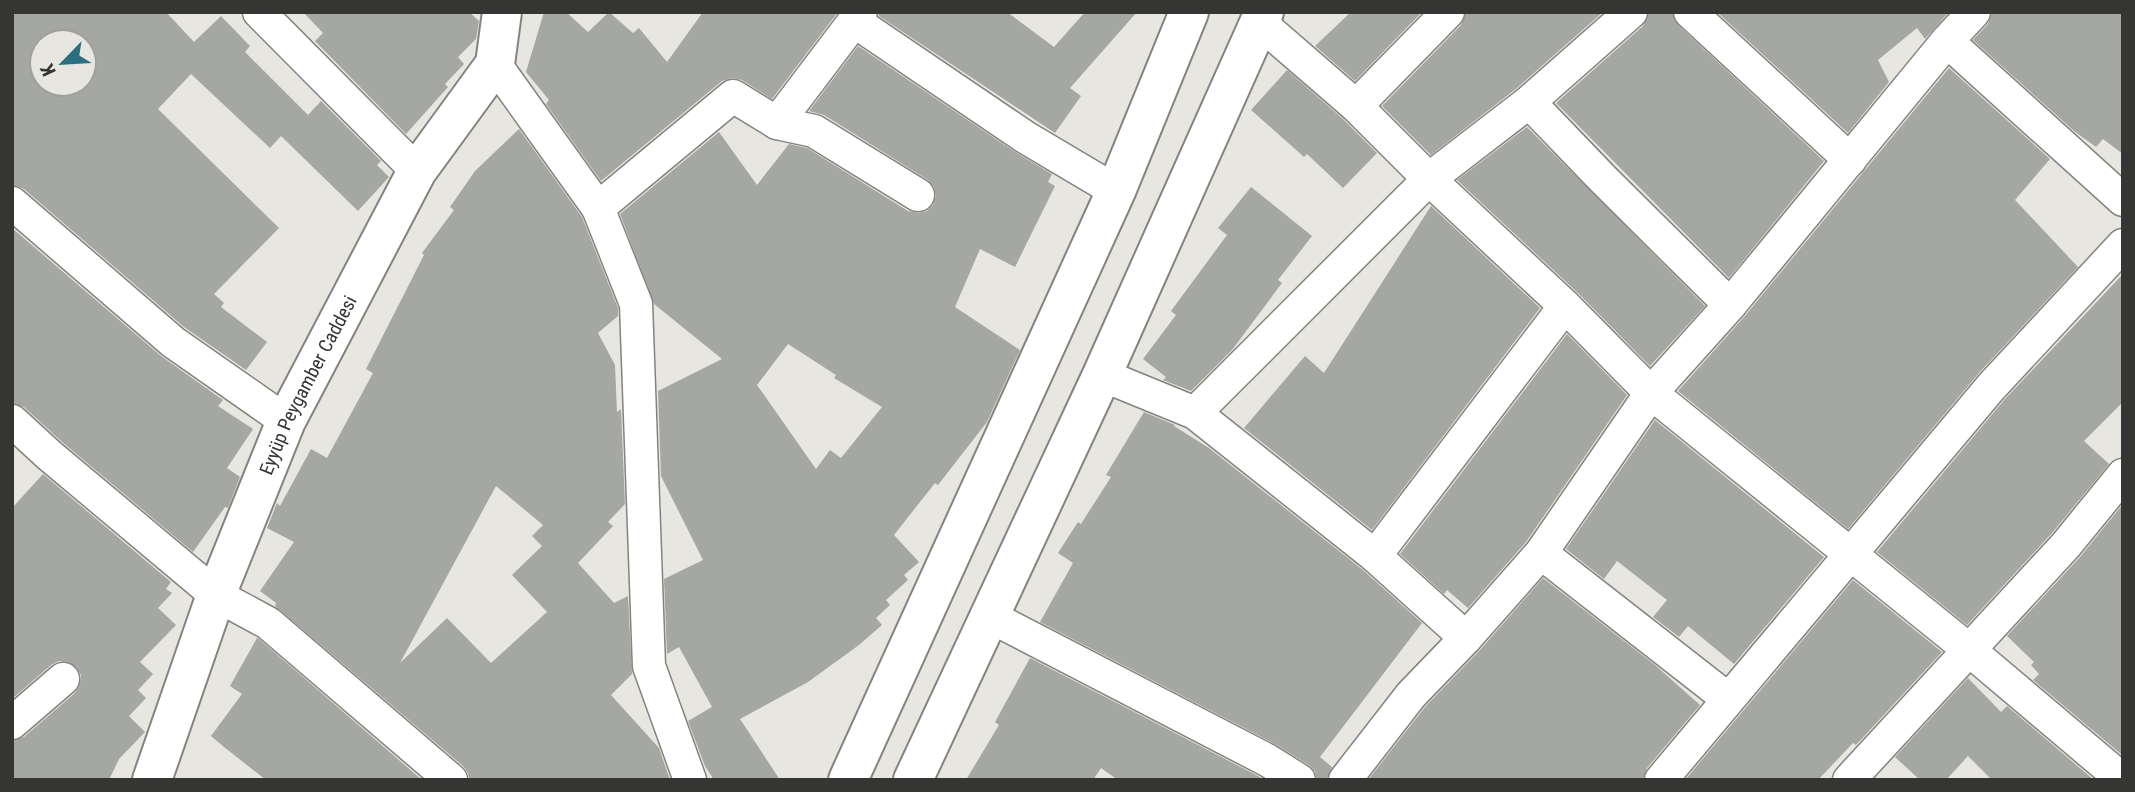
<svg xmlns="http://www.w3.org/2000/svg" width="2135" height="792" viewBox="0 0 2135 792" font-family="'Roboto Condensed',sans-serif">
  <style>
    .building { fill: #a5a7a2; fill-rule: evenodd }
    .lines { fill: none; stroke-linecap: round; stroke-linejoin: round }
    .minor-casing { stroke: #84837e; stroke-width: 35 }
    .tertiary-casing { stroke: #84837e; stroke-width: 42 }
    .secondary-casing { stroke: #84837e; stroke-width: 42 }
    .minor { stroke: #fff; stroke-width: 32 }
    .tertiary { stroke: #fff; stroke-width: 38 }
    .secondary { stroke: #fff; stroke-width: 38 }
    .labels { text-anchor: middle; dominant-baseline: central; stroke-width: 6; stroke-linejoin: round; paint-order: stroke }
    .street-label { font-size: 19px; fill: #353533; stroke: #e7e6e1 }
  </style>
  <rect width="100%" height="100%" fill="#e7e6e1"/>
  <!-- building -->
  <g class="building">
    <path d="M12 12H166L194 42 221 16 250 46 245 52 308 115 321 101 381 161 377 165 389 177 358 211 281 136 270 148 191 74 158 109 279 228 214 294 224 303 221 307 267 342 246 370 184 327 24 189 12 185ZM42 42H84V84H42Z"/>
    <path d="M303 12H469L479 21 476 39 458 57 464 64 445 84 448 87 406 134 315 41 323 33Z"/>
    <path d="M544 12H566L588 32 609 12 633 33 639 28 667 62 703 12H838L772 99 742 80 732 78 722 81 601 181 546 104 549 100 526 72Z"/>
    <path d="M879 12H1007L1054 47 1085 12H1137L1070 88 1081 96 1055 133 879 16Z"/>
    <path d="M1351 12H1422L1355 81 1315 46Z"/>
    <path d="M1466 12H1603L1517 88 1431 155 1382 106 1461 25Z"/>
    <path d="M1649 12H1672L1678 25 1824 161 1729 278 1556 103 1643 26Z"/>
    <path d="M1717 12H1949L1925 39 1917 28 1878 60 1889 82 1848 133Z"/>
    <path d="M1992 12H2123V154L2103 139 2096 147 2074 131 1973 40 1988 24Z"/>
    <path d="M858 46 1015 152 1052 174 1048 182 1055 186 1015 267 980 249 955 307 1020 350 987 422 938 485 935 483 894 535 919 562 904 575 908 580 886 600 890 605 876 618 882 625 859 645 808 682 740 719 780 780H714L705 766 688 721 712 707 679 647 667 654 664 579 703 560 661 476 658 391 722 359 654 304 620 214 719 132 757 185 789 144 807 148 908 211 918 213 927 211 933 205 936 196 934 187 928 180 824 115 809 111ZM788 344 836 375 834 378 882 407 841 458 830 450 816 469 757 385Z"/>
    <path d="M1949 68 2050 159 2015 200 2078 267 1978 374 1848 529 1678 391 1744 317Z"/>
    <path d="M1287 70 1343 119 1377 153 1343 188 1307 154 1304 157 1251 110Z"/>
    <path d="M1527 127 1705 306 1650 366 1578 293 1457 180Z"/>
    <path d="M519 129 582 217 618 308V316L598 333 615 365 617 412 621 409 625 504 608 522 613 526 578 563 614 603 628 596 632 674 611 695 659 748 670 780H469L468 773 463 766 275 606 276 603 260 591 294 542 267 528 277 503 280 506 311 449 327 458 373 373 366 369 424 255 422 253 454 210 450 207 475 171ZM496 486 543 525 532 536 542 546 512 575 547 612 491 663 447 618 400 663Z"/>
    <path d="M1251 187 1312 236 1278 280 1282 283 1232 350 1191 391 1163 380 1166 377 1143 359 1176 315 1171 311 1227 235 1218 228Z"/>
    <path d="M1431 206 1540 308 1372 530 1244 428 1305 356 1324 373Z"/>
    <path d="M12 228 161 356 223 400 218 406 253 429 227 468 240 477 228 508 225 507 193 552 61 441 24 407 12 403Z"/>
    <path d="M2123 274V402L2084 441 2109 464 2052 533 1967 625 1877 552 2005 399Z"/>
    <path d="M1567 334 1627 395 1526 542 1468 608 1447 590 1444 594 1400 554Z"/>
    <path d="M1144 412 1175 425 1174 426 1209 448 1363 570 1422 623 1320 757 1332 767 1327 780H1317L1315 771 1309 765 1275 744 1040 622 1073 563 1058 553 1078 522 1081 524 1111 477 1106 475Z"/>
    <path d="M1655 420 1824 557 1734 664 1688 626 1679 637 1653 617 1667 600 1617 561 1604 579 1566 549Z"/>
    <path d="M43 474 171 582 166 589 172 593 158 608 176 625 140 662 153 674 138 690 146 698 129 716 145 732 119 759 109 780H12V741L24 737 75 693 80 684 81 675 76 667 68 662 59 661 51 665 12 699V508Z"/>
    <path d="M2123 504V753L2121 754 2033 680 2039 674 2031 665 2034 662 2007 636 2080 557Z"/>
    <path d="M1543 578 1655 665 1700 705 1647 768 1643 780H1368L1425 707 1480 650Z"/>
    <path d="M1853 580 1942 652 1856 745 1853 743 1818 780H1685Z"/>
    <path d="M257 638H258L422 780H266L224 747 211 736 242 694 230 686Z"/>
    <path d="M1030 658 1258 776 1264 780H1118L1101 768 1093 780H966L999 725 995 722Z"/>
    <path d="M1968 678 2001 712 2007 706 2094 780H1992L1968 756 1946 780H1920L1895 757Z"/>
  </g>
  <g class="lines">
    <!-- minor casing -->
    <g class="minor-casing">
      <g id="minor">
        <path d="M259 12 417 171"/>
        <path d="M1690 12 1850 160"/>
        <path d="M854 21 1025 137 1116 191"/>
        <path d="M1259 22 1356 106 1429 179 1565 306 1651 393 1968 649 2123 780"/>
        <path d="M1947 41 2123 200"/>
        <path d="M495 64 598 208 636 304 649 666 690 780"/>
        <path d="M1529 102 1603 179 1730 305"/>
        <path d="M1356 106 1448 12"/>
        <path d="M777 123 861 12"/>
        <path d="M12 203 173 342 286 421"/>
        <path d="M598 208 733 96 777 123 814 131 918 195"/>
        <path d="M1102 375 1195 413 1375 556 1466 638"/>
        <path d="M1195 413 1429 179 1529 102 1631 12"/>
        <path d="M12 421 49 455 216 595 268 623 451 780"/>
        <path d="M1541 553 1728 699"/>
        <path d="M1375 556 1565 306"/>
        <path d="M989 616 1267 760 1299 780"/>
        <path d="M12 723 63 679"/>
        <path d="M1345 780 1411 695 1466 638 1541 553 1651 393 1730 305 1947 41 1974 12"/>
        <path d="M1661 780 1991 387 2123 245"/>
        <path d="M1849 780 2066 545 2123 475"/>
      </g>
    </g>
    <!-- tertiary casing -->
    <g class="tertiary-casing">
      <g id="tertiary">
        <path d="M848 780 1116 191 1189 12"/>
        <path d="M913 780 1102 375 1264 12"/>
      </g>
    </g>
    <!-- secondary casing -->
    <g class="secondary-casing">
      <g id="secondary">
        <path id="s1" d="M152 780 216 595 286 421 417 171 495 64 502 12"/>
      </g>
    </g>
    <!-- minor -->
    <use href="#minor" class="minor"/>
    <!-- tertiary -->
    <use href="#tertiary" class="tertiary"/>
    <!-- secondary -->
    <use href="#secondary" class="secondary"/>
  </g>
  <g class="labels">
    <!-- street labels -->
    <g class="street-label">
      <text stroke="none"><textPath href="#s1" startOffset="425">Eyyüp Peygamber Caddesi</textPath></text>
    </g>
  </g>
  <!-- border -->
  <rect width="2135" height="792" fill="none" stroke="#353533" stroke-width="28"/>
  <!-- north arrow -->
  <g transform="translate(63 63) rotate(245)"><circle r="33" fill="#e7e6e1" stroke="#a09f9b" stroke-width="2"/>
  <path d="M0-5L12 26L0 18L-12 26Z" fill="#2b6e7f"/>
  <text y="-10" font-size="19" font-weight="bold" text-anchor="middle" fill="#353533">K</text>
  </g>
</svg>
